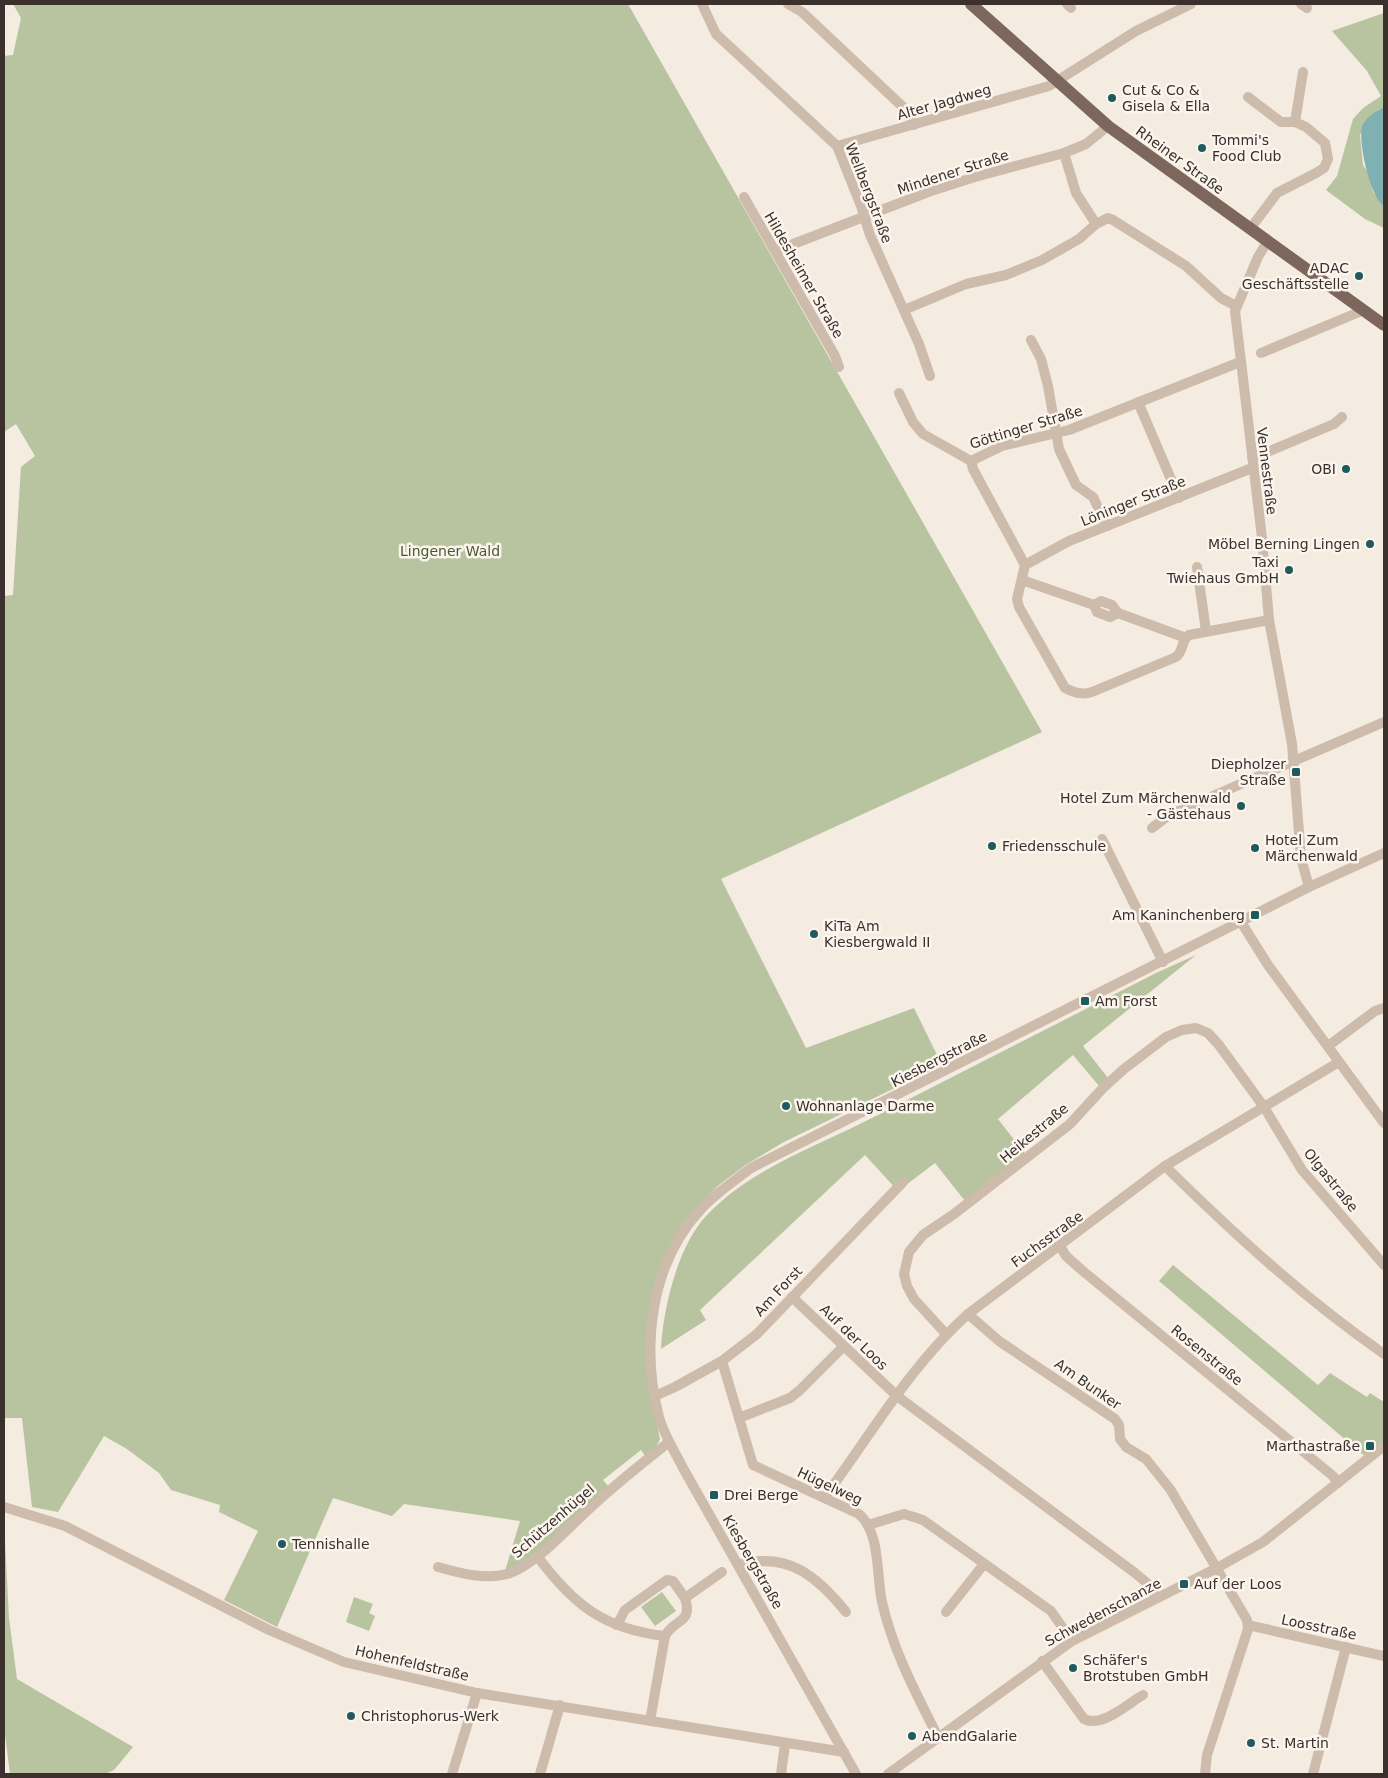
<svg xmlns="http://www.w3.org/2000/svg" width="1388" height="1778" viewBox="0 0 1388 1778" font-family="'DejaVu Sans',sans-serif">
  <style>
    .green { fill: #b8c4a0 }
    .water { fill: #7fb0b2 }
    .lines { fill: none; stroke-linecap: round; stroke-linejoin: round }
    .minor { stroke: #cdbbac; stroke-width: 10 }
    .major { stroke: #7d675c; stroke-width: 12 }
    .poi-dot { fill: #1f5a5e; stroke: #fbf5ee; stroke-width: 2 }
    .labels { text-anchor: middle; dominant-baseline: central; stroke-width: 5; stroke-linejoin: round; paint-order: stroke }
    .poi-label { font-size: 14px; fill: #3b302b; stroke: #fbf5ee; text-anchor: start }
    .street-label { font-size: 14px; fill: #3b302b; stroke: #fbf5ee }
    .park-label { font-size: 14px; fill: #4a5a2e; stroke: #fbf5ee }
  </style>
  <rect width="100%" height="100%" fill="#f4ebe1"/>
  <!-- green -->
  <g class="green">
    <path d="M13 4H628L1042 732 721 879 806 1048 914 1008 942 1065 784 1142 747 1164 719 1185 697 1207 659 1286 651 1397 660 1439 654 1451 646 1457 641 1450 603 1480 608 1486C583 1510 538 1563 505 1571L520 1521 404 1504 392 1516 333 1498 277 1627 224 1600 258 1531 219 1512 220 1505 171 1490 159 1473 127 1449 104 1436 58 1512 32 1507 22 1418H4V596L13 595 21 467 35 456 16 424 4 432V56L13 55 21 18Z"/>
    <path d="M1384 13V107L1378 110 1360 135 1363 165 1369 174 1373 192 1384 206V228L1365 219 1326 190 1337 176 1353 119 1363 108 1381 96 1367 71 1332 31Z"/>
    <path d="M1196 955 1083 1046 1108 1078 1099 1086 1073 1055 998 1119 1026 1155 965 1201 935 1163 898 1191 865 1155 700 1310 706 1320 661 1349C663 1308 678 1245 707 1215 753 1167 818 1146 876 1116 969 1068 1063 1021 1156 973Z"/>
    <path d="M1173 1265 1318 1385 1330 1373 1367 1397 1370 1393 1384 1402V1443L1367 1458 1159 1281Z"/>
    <path d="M4 1522 9 1618 17 1679 133 1747 114 1770 105 1774H10L4 1727Z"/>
    <path d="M662 1592 676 1611 655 1626 641 1607Z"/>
    <path d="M354 1597 373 1604 369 1613 375 1616 369 1631 346 1622Z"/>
  </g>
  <!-- water -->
  <path class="water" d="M1384 107V206C1371 200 1356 138 1363 124 1368 116 1376 111 1384 107Z"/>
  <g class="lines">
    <!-- minor -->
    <g class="minor">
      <path d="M702 4 716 34 837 146 861 206 870 235 919 344 930 376"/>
      <path d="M788 4 802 12 904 108 914 125"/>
      <path d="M1067 4 1071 8"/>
      <path d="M1301 4 1307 8"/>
      <path d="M1248 97 1281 122H1295L1306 127 1325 143 1328 159 1324 168 1316 173 1277 193 1250 229"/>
      <path d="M1295 122 1303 72"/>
      <path d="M837 146 1049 86 1136 31 1191 4"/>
      <path d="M1064 153 1076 193 1096 224 1108 218 1113 220 1186 266 1221 298 1236 306"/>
      <path d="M744 197 835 356 839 367"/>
      <path d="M1267 242 1258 257 1235 311 1262 538 1269 620 1292 744 1301 858 1309 887"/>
      <path d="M775 251 931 191 975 177 1064 153 1086 144 1108 126"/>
      <path d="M904 310 966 284 1006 275 1042 260 1079 239 1096 224"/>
      <path d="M1031 340 1041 359 1048 386 1059 449 1076 485 1093 497 1107 526"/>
      <path d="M1261 353 1364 310"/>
      <path d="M899 393 913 422 923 434 971 461 1002 446 1069 430 1240 362"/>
      <path d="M1138 402 1179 498"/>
      <path d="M1252 457 1265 453 1334 424 1342 417"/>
      <path d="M971 461 973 469 1025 565 1017 599 1019 607 1065 688C1075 693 1082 695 1092 692L1176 657C1184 651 1181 640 1189 635L1269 620"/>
      <path d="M1025 565 1069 541 1252 468"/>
      <path d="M1197 567 1206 631"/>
      <path d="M1022 580 1094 605 1097 612 1110 617 1118 613"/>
      <path d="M1094 605 1101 601 1112 605 1118 613 1186 638"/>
      <path d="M1152 828 1169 815 1384 722"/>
      <path d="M1102 839 1163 962"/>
      <path d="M1241 922 1268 965 1384 1123"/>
      <path d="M1328 1046 1375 1011 1384 1008"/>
      <path d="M1165 1166C1234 1234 1305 1299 1384 1354"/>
      <path d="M1060 1246 1066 1256 1084 1272 1333 1476 1338 1483"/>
      <path d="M792 1297 897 1396 1135 1573 1147 1583 1157 1598"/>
      <path d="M968 1314 999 1341 1115 1419 1119 1425 1120 1439 1126 1447 1146 1459 1170 1489 1247 1620 1248 1629 1207 1755 1205 1774"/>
      <path d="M946 1334 914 1299 907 1286 904 1274 909 1252 923 1235 954 1214 1070 1124 1103 1088 1124 1069 1166 1037 1182 1030 1196 1028 1208 1033 1219 1045 1264 1107 1302 1170 1384 1265"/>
      <path d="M722 1361 753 1465 859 1514C881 1534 876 1574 882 1602 893 1651 916 1693 938 1737"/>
      <path d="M655 1396 675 1387 722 1361 757 1334 903 1182"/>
      <path d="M739 1418 790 1398 800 1390 843 1347"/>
      <path d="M824 1498C870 1436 910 1366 968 1314L1165 1166 1339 1062"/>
      <path d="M4 1507 65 1526 269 1630 344 1662 477 1693 844 1752"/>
      <path d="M868 1525 904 1514 923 1520 1051 1611 1072 1641"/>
      <path d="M537 1556C573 1604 603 1629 665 1636"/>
      <path d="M739 1565C787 1551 817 1576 846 1612"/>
      <path d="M438 1567C459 1573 488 1581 510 1573 536 1564 566 1530 587 1511 613 1486 641 1464 669 1442"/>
      <path d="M946 1612 984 1564"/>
      <path d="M617 1625 625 1610 667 1580 673 1581 685 1598"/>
      <path d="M1248 1625 1384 1656"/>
      <path d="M1042 1661 1084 1719C1102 1728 1127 1704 1143 1695"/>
      <path d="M650 1721 665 1636C675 1618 693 1624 685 1598L722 1572"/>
      <path d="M452 1774 477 1693"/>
      <path d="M540 1774 560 1705"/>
      <path d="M781 1774 785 1744"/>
      <path d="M856 1774 683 1468C675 1452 664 1435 659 1417 641 1347 650 1264 701 1209 716 1193 734 1181 751 1168L1309 887 1384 853"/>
      <path d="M888 1774 1072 1641 1217 1568 1263 1542 1384 1446"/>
      <path d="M1313 1774 1346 1647"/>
    </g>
    <!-- major -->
    <path class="major" d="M971 4 1108 126 1384 325"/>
  </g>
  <!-- markers -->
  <g class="poi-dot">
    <circle cx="1112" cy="98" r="5"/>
    <circle cx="1202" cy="148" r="5"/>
    <circle cx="1359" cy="276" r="5"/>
    <circle cx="1346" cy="469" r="5"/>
    <circle cx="1370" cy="544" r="5"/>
    <circle cx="1289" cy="570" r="5"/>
    <rect x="1291" y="767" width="10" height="10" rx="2.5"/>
    <circle cx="1241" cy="806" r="5"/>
    <circle cx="992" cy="846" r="5"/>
    <circle cx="1255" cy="848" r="5"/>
    <rect x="1250" y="910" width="10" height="10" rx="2.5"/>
    <circle cx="814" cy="934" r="5"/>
    <rect x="1080" y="996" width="10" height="10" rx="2.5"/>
    <circle cx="786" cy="1106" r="5"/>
    <rect x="1365" y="1441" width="10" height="10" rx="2.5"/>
    <rect x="709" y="1490" width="10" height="10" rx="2.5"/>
    <circle cx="282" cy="1544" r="5"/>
    <rect x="1179" y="1579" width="10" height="10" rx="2.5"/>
    <circle cx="1073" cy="1668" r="5"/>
    <circle cx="351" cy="1716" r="5"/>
    <circle cx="912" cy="1736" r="5"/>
    <circle cx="1251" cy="1743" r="5"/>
  </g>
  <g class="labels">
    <!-- poi labels -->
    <g class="poi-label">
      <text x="1122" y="90">Cut &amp; Co &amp;<tspan x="1122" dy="16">Gisela &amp; Ella</tspan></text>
      <text x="1212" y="140">Tommi's<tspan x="1212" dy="16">Food Club</tspan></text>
      <text x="1349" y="268" text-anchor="end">ADAC<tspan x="1349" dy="16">Geschäftsstelle</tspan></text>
      <text x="1336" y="469" text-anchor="end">OBI</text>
      <text x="1360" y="544" text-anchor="end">Möbel Berning Lingen</text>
      <text x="1279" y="562" text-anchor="end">Taxi<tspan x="1279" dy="16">Twiehaus GmbH</tspan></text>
      <text x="1286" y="764" text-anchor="end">Diepholzer<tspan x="1286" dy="16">Straße</tspan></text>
      <text x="1231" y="798" text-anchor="end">Hotel Zum Märchenwald<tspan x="1231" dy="16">- Gästehaus</tspan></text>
      <text x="1265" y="840">Hotel Zum<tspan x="1265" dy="16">Märchenwald</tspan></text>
      <text x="1002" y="846">Friedensschule</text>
      <text x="1245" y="915" text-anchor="end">Am Kaninchenberg</text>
      <text x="824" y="926">KiTa Am<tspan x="824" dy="16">Kiesbergwald II</tspan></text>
      <text x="1095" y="1001">Am Forst</text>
      <text x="796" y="1106">Wohnanlage Darme</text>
      <text x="1360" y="1446" text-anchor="end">Marthastraße</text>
      <text x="724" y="1495">Drei Berge</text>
      <text x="292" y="1544">Tennishalle</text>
      <text x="1194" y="1584">Auf der Loos</text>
      <text x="1083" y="1660">Schäfer's<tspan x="1083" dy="16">Brotstuben GmbH</tspan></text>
      <text x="361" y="1716">Christophorus-Werk</text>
      <text x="922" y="1736">AbendGalarie</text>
      <text x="1261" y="1743">St. Martin</text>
    </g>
    <!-- street labels -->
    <g class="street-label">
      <text transform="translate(944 102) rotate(-16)">Alter Jagdweg</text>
      <text transform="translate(1180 160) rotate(36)">Rheiner Straße</text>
      <text transform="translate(953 172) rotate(-18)">Mindener Straße</text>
      <text transform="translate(869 193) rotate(69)">Wellbergstraße</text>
      <text transform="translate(804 275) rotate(60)">Hildesheimer Straße</text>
      <text transform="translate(1026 427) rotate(-17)">Göttinger Straße</text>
      <text transform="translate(1267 471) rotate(83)">Vennestraße</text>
      <text transform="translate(1133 501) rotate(-22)">Löninger Straße</text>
      <text transform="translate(939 1059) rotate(-27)">Kiesbergstraße</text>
      <text transform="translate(1034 1133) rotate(-40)">Heikestraße</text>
      <text transform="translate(1331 1180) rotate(51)">Olgastraße</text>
      <text transform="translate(1047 1239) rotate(-36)">Fuchsstraße</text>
      <text transform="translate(778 1291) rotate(-47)">Am Forst</text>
      <text transform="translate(854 1337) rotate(44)">Auf der Loos</text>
      <text transform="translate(1207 1355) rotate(39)">Rosenstraße</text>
      <text transform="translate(1088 1384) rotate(35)">Am Bunker</text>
      <text transform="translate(830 1486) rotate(25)">Hügelweg</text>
      <text transform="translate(553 1521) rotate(-41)">Schützenhügel</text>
      <text transform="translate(753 1562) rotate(60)">Kiesbergstraße</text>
      <text transform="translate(1103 1612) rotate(-28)">Schwedenschanze</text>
      <text transform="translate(1319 1627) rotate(12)">Loosstraße</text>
      <text transform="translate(412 1663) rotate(13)">Hohenfeldstraße</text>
    </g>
    <!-- park labels -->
    <g class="park-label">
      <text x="450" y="551">Lingener Wald</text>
    </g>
  </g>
  <!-- border -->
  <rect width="1388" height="1778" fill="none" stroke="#3b302b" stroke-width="10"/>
</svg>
